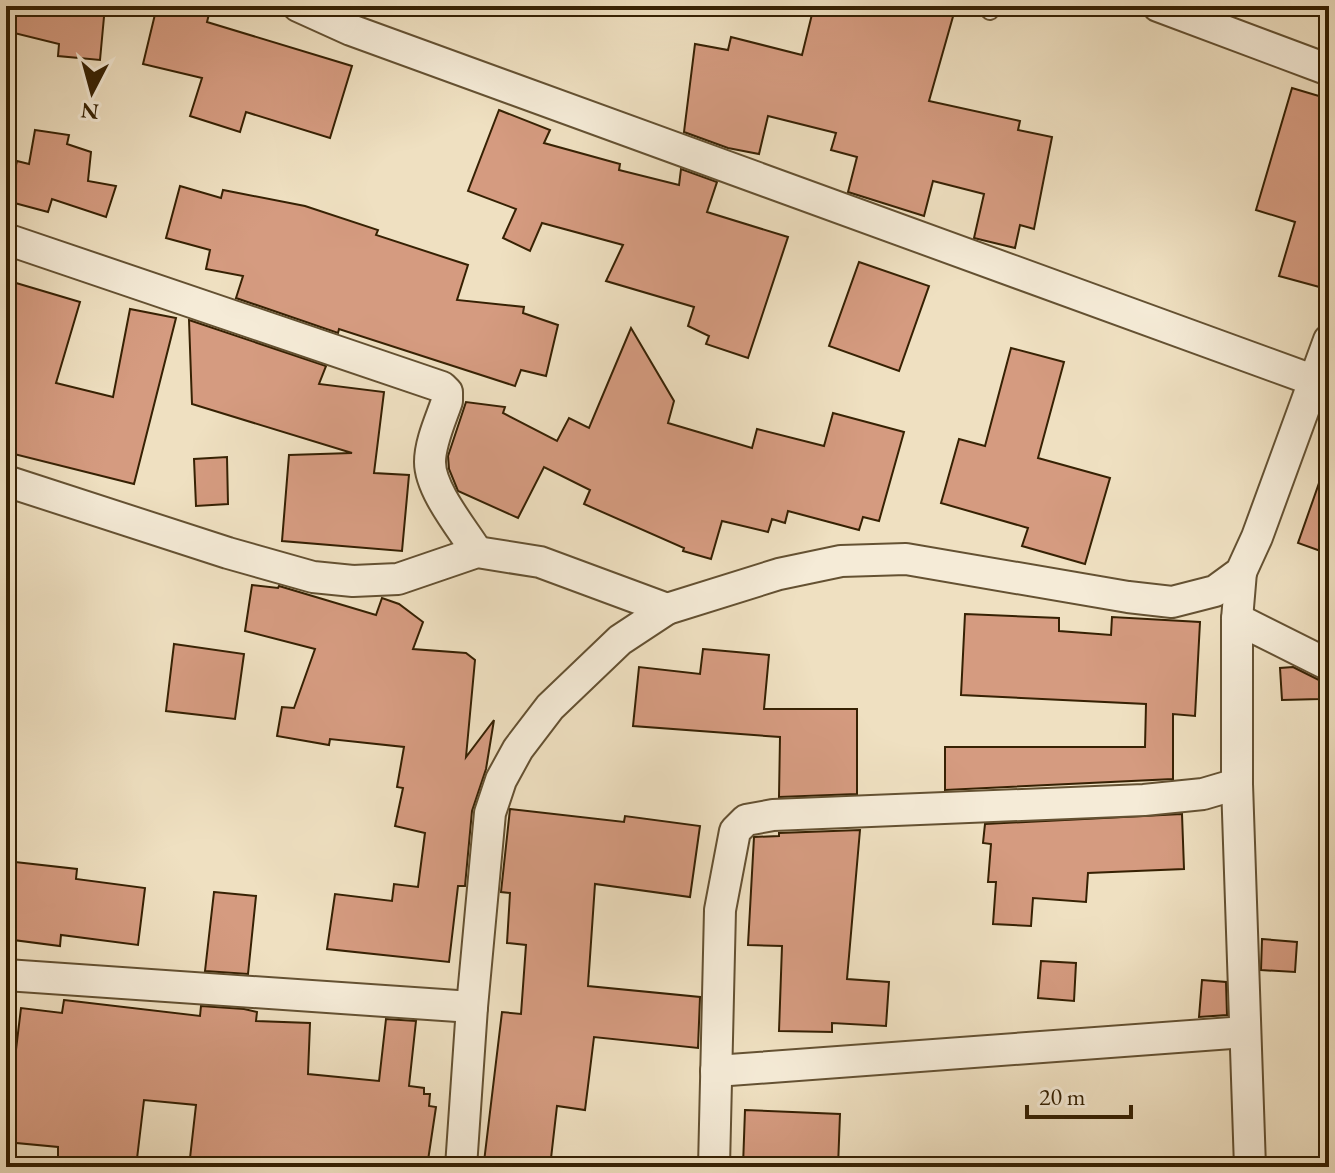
<svg xmlns="http://www.w3.org/2000/svg" width="1335" height="1173" viewBox="0 0 1335 1173" font-family="'EB Garamond',serif">
  <style>
    .building { fill: #d59b80; stroke: #362103; stroke-width: 2 }
    .lines { fill: none; stroke-linecap: round; stroke-linejoin: round }
    .lane-casing { stroke: #645132; stroke-width: 20 }
    .street-casing { stroke: #645132; stroke-width: 34 }
    .lane { stroke: #f5ebd7; stroke-width: 16 }
    .street { stroke: #f5ebd7; stroke-width: 30 }
  </style>
  <rect width="100%" height="100%" fill="#efe0c1"/>
  <filter id="stains"><feTurbulence type="fractalNoise" baseFrequency=".0025" numOctaves="4"/><feColorMatrix values="0 0 0 0 .2 0 0 0 0 .09 0 0 0 0 .02 0 0 0 .5 -.17"/></filter>
  <radialGradient id="worn" r=".72"><stop offset=".6" stop-color="#630" stop-opacity="0"/><stop offset="1" stop-color="#630" stop-opacity=".3"/></radialGradient>
  <!-- building -->
  <g class="building">
    <path d="M6 6H105L100 60 58 56 59 44 6 31Z"/>
    <path d="M157 6H211L207 22 352 66 330 138 246 112 240 132 190 116 202 78 143 64Z"/>
    <path d="M814 6H956L929 101 1020 121 1018 130 1052 137 1034 229 1020 225 1015 248 974 238 984 194 933 181 924 216 848 192 857 157 831 150 836 133 768 116 759 154 728 148 684 132 695 44 728 50 731 37 802 55Z"/>
    <path d="M1292 88 1329 99V203L1320 233 1329 236V268L1323 288 1279 276 1295 222 1256 210Z"/>
    <path d="M499 110 550 130 544 143 620 164 619 170 679 185 681 169 717 182 707 212 788 237 748 358 706 344 709 336 688 326 694 307 606 281 623 245 542 223 530 251 503 238 516 209 468 191Z"/>
    <path d="M35 130 69 135 67 144 91 152 88 181 116 186 106 217 52 199 48 212 7 201 17 161 29 164Z"/>
    <path d="M180 186 221 198 223 190 305 206 378 230 376 235 468 265 457 300 524 307 523 313 558 325 546 376 521 370 515 386 339 329 338 333 236 298 243 276 206 269 210 250 166 238Z"/>
    <path d="M859 262 929 286 899 371 829 346Z"/>
    <path d="M6 280 80 302 56 383 113 397 130 309 176 318 134 484 6 452Z"/>
    <path d="M189 320 326 366 319 384 384 392 374 473 409 475 402 551 282 541 289 455 352 453 192 404Z"/>
    <path d="M631 328 674 401 668 423 752 448 757 429 824 446 833 413 904 432 879 521 863 517 859 530 788 511 785 523 772 519 768 532 722 521 711 559 683 551 684 548 584 504 590 490 544 467 518 518 458 491 449 469 448 456 466 402 505 407 503 413 557 441 569 418 589 428Z"/>
    <path d="M1011 348 1064 362 1038 458 1110 478 1085 564 1022 546 1028 528 941 503 959 439 985 446Z"/>
    <path d="M227 457 228 504 196 506 194 459Z"/>
    <path d="M1325 466 1329 467V554L1298 543Z"/>
    <path d="M252 585 278 588 279 586 376 615 382 598 399 604 423 622 413 649 466 653 475 660 466 757 494 720 486 769 472 811 465 886H458L449 962 327 949 335 894 392 901 394 884 418 887 425 833 395 826 403 788 397 787 404 747 330 739 329 745 277 736 282 707 294 708 315 649 245 631Z"/>
    <path d="M965 614 1059 618V631L1111 635 1112 617 1200 622 1195 716 1173 714V779L945 790V747H1145L1146 704 961 695Z"/>
    <path d="M174 644 244 654 235 719 166 711Z"/>
    <path d="M703 649 769 655 764 709H857V794L779 797 780 737 633 726 639 667 700 674Z"/>
    <path d="M1293 667 1319 680 1320 699 1282 700 1280 668Z"/>
    <path d="M510 809 624 822 625 816 700 826 690 897 595 884 588 986 700 997 698 1048 594 1037 585 1110 557 1106 550 1167H497L498 1163 484 1162 502 1012 521 1014 526 945 507 943 510 893 501 892Z"/>
    <path d="M1182 814 1184 869 1088 873 1086 902 1033 898 1031 926 993 924 996 882H988L991 844 983 843 985 824Z"/>
    <path d="M860 830 847 979 889 982 886 1026 832 1023V1032L779 1031 782 946 748 945 754 837 779 836V833Z"/>
    <path d="M6 861 77 869 76 879 145 888 138 945 61 935 60 946 6 939Z"/>
    <path d="M214 892 256 896 248 974 205 971Z"/>
    <path d="M1262 939 1297 942 1295 972 1261 970Z"/>
    <path d="M1041 961 1076 963 1074 1001 1038 998Z"/>
    <path d="M1202 980 1226 982 1227 1015 1199 1017Z"/>
    <path d="M64 1000 200 1016 201 1006 244 1009 257 1012 256 1021 310 1023 308 1074 379 1081 386 1019 416 1021 409 1086 424 1088V1094H430L429 1106 436 1107 427 1167H189L196 1105 144 1100 136 1167H58V1147L6 1142V1090L11 1091 21 1008 62 1013Z"/>
    <path d="M745 1110 840 1114 838 1167 743 1166Z"/>
  </g>
  <g class="lines">
    <!-- lane casing -->
    <g class="lane-casing">
      <path id="lane" d="M989 6 990 11"/>
    </g>
    <!-- street casing -->
    <g class="street-casing">
      <g id="street">
        <path d="M298 6 351 30 1329 386"/>
        <path d="M1158 6 1329 70"/>
        <path d="M6 239 442 387 447 392V401C441 419 430 442 430 462 430 490 462 528 477 552"/>
        <path d="M6 481 228 553 313 577 353 581 398 579 477 552 540 562 667 609"/>
        <path d="M1241 572 1237 619V784L1250 1167"/>
        <path d="M1237 619 1329 665"/>
        <path d="M6 975 472 1007"/>
        <path d="M716 1071 1245 1032"/>
        <path d="M461 1167 472 1007 490 813 501 780 518 749 550 707 620 640 667 609 779 574 841 561 906 559 1128 597 1172 602 1215 591 1241 572 1257 537 1329 340"/>
        <path d="M714 1167 720 910 735 831 746 820 773 815 1144 800 1203 794 1237 784"/>
      </g>
    </g>
    <!-- lane -->
    <use href="#lane" class="lane"/>
    <!-- street -->
    <use href="#street" class="street"/>
  </g>
  <!-- margin -->
  <rect width="1335" height="1173" fill="none" stroke="#efe0c1" stroke-width="32"/>
  <rect x="8" y="8" width="1319" height="1157" fill="none" stroke="#362103" stroke-width="4"/>
  <rect x="16" y="16" width="1303" height="1141" fill="none" stroke="#362103" stroke-width="2"/>
  <!-- north arrow -->
  <g transform="translate(92 92) rotate(186)" stroke="#f5ebd7" stroke-width="6" paint-order="stroke">
  <path d="M0-6L14 30L0 20L-14 30Z" fill="#362103"/>
  <text y="-12" font-size="22" font-weight="bold" text-anchor="middle" fill="#362103">N</text>
  </g>
  <!-- scale -->
  <path d="M1027 1105v12h104v-12" fill="none" stroke="#362103" stroke-width="4"/>
  <text x="1039" y="1105" font-size="24" fill="#362103" stroke="#f5ebd7" stroke-width="6" paint-order="stroke">20 m</text>
  <rect width="100%" height="100%" filter="url(#stains)"/>
  <rect width="100%" height="100%" fill="url(#worn)"/>
</svg>
